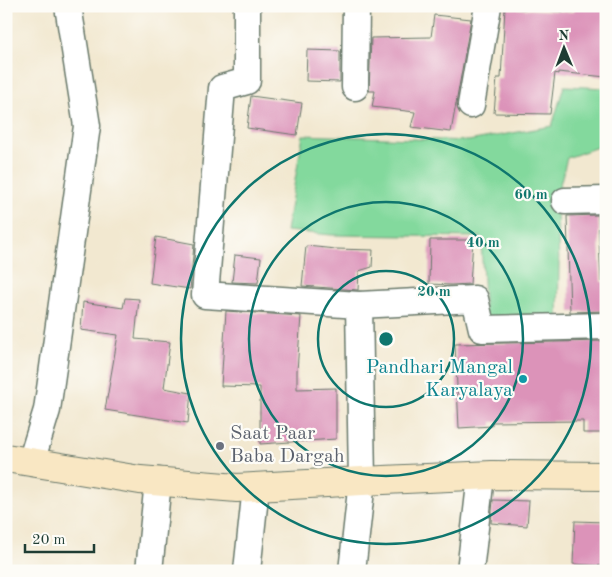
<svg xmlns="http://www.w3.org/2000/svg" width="612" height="577" viewBox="0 0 612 577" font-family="'Old Standard TT',serif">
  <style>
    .green { fill: #83d99d; stroke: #518b68 }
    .building { fill: #dc93b9 }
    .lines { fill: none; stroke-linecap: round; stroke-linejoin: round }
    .street-casing { stroke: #69796b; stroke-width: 29 }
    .secondary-casing { stroke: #69796b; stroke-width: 30 }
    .street { stroke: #fff; stroke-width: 26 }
    .secondary { stroke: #f9e7c3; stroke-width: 28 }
    .ring { fill: none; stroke: #0f766e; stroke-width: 2.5 }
    .culture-dot { fill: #0f9aa8; stroke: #fdfcf7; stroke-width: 2 }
    .worship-dot { fill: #6b7280; stroke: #fdfcf7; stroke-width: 2 }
    .labels { text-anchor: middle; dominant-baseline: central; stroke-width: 4.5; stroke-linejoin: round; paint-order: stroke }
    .culture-label { font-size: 20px; fill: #0d838f; stroke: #fdfcf7; text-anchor: end }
    .worship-label { font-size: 20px; fill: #5b616d; stroke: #fdfcf7; text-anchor: start }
    .centre { fill: #0f766e; stroke: #fdfcf7; stroke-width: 2.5 }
    .ring-label { font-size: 15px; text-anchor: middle; font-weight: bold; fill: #0f766e; stroke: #fdfcf7; stroke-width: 4.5; stroke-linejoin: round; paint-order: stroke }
  </style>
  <rect width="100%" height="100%" fill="#fdfcf7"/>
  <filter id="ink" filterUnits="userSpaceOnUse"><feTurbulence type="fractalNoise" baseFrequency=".02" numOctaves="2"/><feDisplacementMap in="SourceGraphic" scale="10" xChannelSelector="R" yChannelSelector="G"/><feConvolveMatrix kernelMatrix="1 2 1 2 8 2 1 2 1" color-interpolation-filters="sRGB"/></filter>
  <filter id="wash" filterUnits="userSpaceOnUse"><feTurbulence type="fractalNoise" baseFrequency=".0096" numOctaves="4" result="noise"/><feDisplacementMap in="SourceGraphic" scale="20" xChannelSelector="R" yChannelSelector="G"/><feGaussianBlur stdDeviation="1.12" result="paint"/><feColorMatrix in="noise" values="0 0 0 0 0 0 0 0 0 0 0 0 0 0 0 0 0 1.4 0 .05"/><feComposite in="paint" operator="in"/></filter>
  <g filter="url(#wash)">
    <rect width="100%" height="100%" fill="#f2e8d0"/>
    <!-- green -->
    <path class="green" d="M564 86 606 88V144L567 158 558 192 557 209 559 264 558 322 485 323 481 237 332 235 286 231 303 135 468 141 552 126Z"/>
    <g id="blocks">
      <!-- building -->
      <g class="building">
        <path d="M575 6H606V77L558 72V74L555 73 550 114 494 113 497 78H501L505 8 574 12Z"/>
        <path d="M434 15 471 19 451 132 411 127 415 112 372 107 375 91H369L371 38 431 37Z"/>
        <path d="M307 50 340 51V82L306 81Z"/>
        <path d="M251 96 302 103 297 135 247 128Z"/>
        <path d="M598 215 601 282 606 281V311L570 312 567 216Z"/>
        <path d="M156 237 194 244 190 289 150 283Z"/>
        <path d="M430 240H473L470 284 451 285 429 284Z"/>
        <path d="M306 246 336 249 373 250 372 267 359 271 358 290 302 286Z"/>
        <path d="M235 255 261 258 258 283 232 282Z"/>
        <path d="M125 298 139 299 135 339 170 342 164 388 191 393 188 423 105 410 118 335 81 330 83 302 123 308Z"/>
        <path d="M226 311 301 316 297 371V389L336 388V439L260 444V387L221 386Z"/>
        <path d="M606 341V433H583V421L492 422V426L459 428 455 344Z"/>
        <path d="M493 500 529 501 527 526 491 523Z"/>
        <path d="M575 521 606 522V566L573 564Z"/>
      </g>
    </g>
  </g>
  <g filter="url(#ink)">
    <use href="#blocks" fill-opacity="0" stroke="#69796b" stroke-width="1"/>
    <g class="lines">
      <!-- street casing -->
      <g class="street-casing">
        <g id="street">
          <path d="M247 6V81L222 88 205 295 359 305 475 299 482 329 606 326"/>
          <path d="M355 87 356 6"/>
          <path d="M471 105 488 6"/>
          <path d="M565 201 606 200"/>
          <path d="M31 462 47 410 87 126 68 6"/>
          <path d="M149 571 158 481"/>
          <path d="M247 571 256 487"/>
          <path d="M352 571 362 481 359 305"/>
          <path d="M470 571 481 476"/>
        </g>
      </g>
      <!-- secondary casing -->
      <g class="secondary-casing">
        <path id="secondary" d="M6 458 140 480 237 488 362 481 492 475 606 476"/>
      </g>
      <!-- street -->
      <use href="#street" class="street"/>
      <!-- secondary -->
      <use href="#secondary" class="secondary"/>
    </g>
  </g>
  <!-- distance rings -->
  <g class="ring">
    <circle cx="386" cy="339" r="68"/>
    <circle cx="386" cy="339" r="137"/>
    <circle cx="386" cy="339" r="205"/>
  </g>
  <!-- markers -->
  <circle class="culture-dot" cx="523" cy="379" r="5"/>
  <circle class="worship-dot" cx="220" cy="446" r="5"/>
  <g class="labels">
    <!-- culture labels -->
    <g class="culture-label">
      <text x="513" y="368">Pandhari Mangal<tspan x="513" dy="23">Karyalaya</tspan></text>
    </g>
    <!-- worship labels -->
    <g class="worship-label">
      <text x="230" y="434">Saat Paar<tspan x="230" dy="23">Baba Dargah</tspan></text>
    </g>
  </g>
  <circle cx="386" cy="339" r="8" class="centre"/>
  <g class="ring-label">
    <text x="531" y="199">60 m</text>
    <text x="483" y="247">40 m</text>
    <text x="434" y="296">20 m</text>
  </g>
  <!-- margin -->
  <rect width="612" height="577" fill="none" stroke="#fdfcf7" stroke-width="25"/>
  <!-- north arrow -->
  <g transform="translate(564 48) rotate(359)" stroke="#fdfcf7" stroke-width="4" paint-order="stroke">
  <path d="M0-4L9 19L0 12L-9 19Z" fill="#1f3d34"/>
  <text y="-8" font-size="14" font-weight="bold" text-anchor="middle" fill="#1f3d34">N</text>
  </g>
  <!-- scale -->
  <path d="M25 544v8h69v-8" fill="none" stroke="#1f3d34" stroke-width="2.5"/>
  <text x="32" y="544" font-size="15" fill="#1f3d34" stroke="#fdfcf7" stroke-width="4" paint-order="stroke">20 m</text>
</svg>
